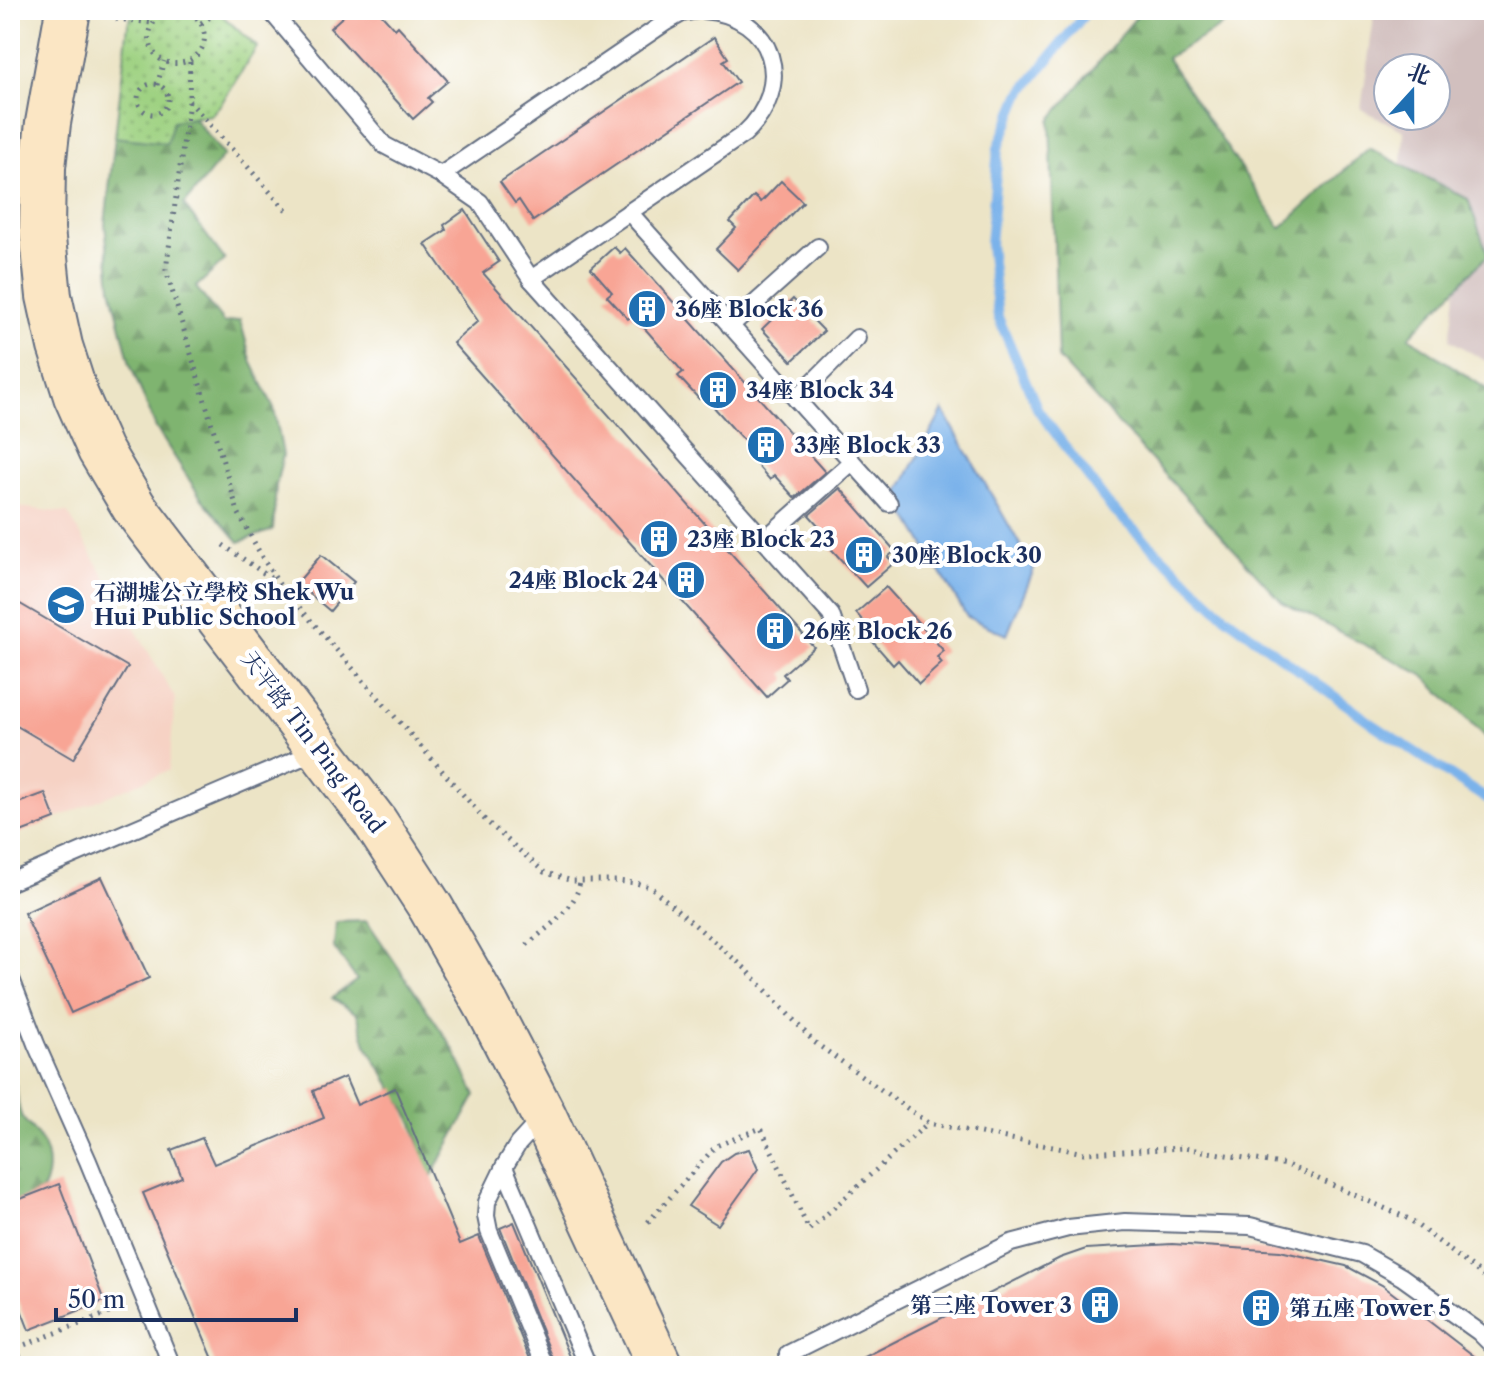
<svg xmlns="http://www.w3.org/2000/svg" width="1504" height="1376" viewBox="0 0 1504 1376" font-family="'Libre Caslon Text','Noto Serif SC',serif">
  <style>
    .built { fill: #f6d2c4 }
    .industrial { fill: #d1bfbe; fill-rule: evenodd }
    .forest { fill: url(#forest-firs); stroke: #4d7267; stroke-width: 2 }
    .park { fill: url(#park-dots); stroke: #5d8070; stroke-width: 2 }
    .water { fill: #7ab2ea; stroke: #4a70a4; stroke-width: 2 }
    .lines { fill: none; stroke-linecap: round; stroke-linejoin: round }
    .stream { stroke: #7ab2ea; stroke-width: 10 }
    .building { fill: #f8a595 }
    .lane-casing { stroke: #646e82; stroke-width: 20 }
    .secondary-casing { stroke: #646e82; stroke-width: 48 }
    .path { stroke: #646e82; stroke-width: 5; stroke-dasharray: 2 6; stroke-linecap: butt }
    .lane { stroke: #fff; stroke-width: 16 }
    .secondary { stroke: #fbe6c4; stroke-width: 44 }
    .labels { text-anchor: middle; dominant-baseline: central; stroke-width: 8; stroke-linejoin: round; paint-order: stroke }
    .poi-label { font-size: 22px; font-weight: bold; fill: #1b2f5e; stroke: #fff; text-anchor: start }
    .street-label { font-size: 22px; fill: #1b2f5e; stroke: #fff }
  </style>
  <defs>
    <pattern id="forest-firs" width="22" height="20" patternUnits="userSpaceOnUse" patternTransform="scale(2)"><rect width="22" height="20" fill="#7fb470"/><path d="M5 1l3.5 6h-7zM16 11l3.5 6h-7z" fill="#67935f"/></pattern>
    <pattern id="park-dots" width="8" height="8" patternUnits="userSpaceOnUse" patternTransform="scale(2)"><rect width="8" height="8" fill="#9fd282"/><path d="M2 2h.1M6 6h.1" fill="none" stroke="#81ab6e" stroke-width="1.8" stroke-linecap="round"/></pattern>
  </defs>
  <rect width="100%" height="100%" fill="#fff"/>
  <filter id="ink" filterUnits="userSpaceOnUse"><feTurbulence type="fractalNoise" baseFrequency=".0125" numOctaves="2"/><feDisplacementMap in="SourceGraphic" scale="16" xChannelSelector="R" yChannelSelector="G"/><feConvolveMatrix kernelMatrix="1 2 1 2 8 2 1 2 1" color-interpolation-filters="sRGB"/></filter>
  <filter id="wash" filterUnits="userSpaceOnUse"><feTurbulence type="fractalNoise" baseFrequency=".006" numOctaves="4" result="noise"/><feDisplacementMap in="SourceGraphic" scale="32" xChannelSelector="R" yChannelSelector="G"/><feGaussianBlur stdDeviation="1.8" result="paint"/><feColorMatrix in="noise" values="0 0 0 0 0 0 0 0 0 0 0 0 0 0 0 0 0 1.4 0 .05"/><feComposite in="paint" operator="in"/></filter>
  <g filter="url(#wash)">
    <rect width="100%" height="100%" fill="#ece4c6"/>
    <!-- built -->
    <path class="built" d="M10 506 68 513 175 698 169 770 10 838Z"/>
    <!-- industrial -->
    <path class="industrial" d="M1375 10H1494V366L1450 340 1464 232 1400 194 1404 131 1361 109ZM1388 68H1436V116H1388Z"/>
    <!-- forest -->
    <g class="forest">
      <path d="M1142 10H1249L1167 58 1281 228 1369 148 1468 199 1488 255 1409 337 1494 394V745L1423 675 1282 602 1058 358 1050 120Z"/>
      <path d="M194 118 224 155 184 205 225 260 196 287 224 323 240 320 252 363 274 408 283 455 276 485 273 530 239 542 201 498 156 428 130 364 111 287 105 224 115 137 166 143 173 121Z"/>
      <path d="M367 921 453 1048 476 1095 428 1183 413 1123 366 1044 357 1014 332 998 357 980 334 948 336 922Z"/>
      <path d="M10 1075C20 1087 15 1104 22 1117 25 1122 31 1127 35 1132 49 1149 52 1171 42 1191L10 1203Z"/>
    </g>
    <!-- park -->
    <path class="park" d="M134 10H216L257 47 221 104 211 115 173 121 167 143 115 137 128 24Z"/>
    <!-- water -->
    <path class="water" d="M943 410 1034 569 1007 635 967 617 896 497Z"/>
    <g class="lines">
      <!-- stream -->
      <path class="stream" d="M1088 10 1020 95 998 148 990 244 998 317 1038 410 1111 508 1225 616 1374 725 1494 804"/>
    </g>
    <g id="blocks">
      <!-- building -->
      <g class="building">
        <path d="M350 10H378L395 29 398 26 448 81 428 98 432 102 413 119 330 28Z"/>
        <path d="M714 37 728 58 723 61 738 82 533 221 519 200 515 203 500 182Z"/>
        <path d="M781 181 803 202 738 270 716 249 736 228 730 222 754 196 761 202Z"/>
        <path d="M465 210 499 262 483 273 814 647 783 674 787 679 767 697 453 343 478 321 425 244 446 230 444 225Z"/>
        <path d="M614 247 620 253 625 248 825 472 795 498 774 475 770 480 749 456 754 452 703 395 699 399 678 376 683 372 633 315 628 319 607 296 612 292 591 268Z"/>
        <path d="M793 299 824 331 792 361 762 329Z"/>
        <path d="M840 488 895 551 888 557 894 563 866 587 824 541 829 537 809 515Z"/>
        <path d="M321 555 354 582 330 611 297 583Z"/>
        <path d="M886 587 944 651 937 657 942 663 919 684 898 660 893 665 872 641 877 637 856 613Z"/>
        <path d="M10 598 128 667 73 759 10 722Z"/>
        <path d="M45 793 55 819 10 836V806Z"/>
        <path d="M102 877 149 978 71 1013 24 913Z"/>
        <path d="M345 1077 357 1105 395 1088 460 1244 479 1236 533 1366H216L143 1193 182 1177 171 1150 202 1138 214 1164 324 1118 313 1091Z"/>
        <path d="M749 1149 758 1169 718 1225 688 1206 721 1162 734 1153Z"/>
        <path d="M59 1184 104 1301 29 1330 10 1281V1203Z"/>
        <path d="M514 1222 574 1366H556L500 1228Z"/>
        <path d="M1172 1244 1280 1251 1346 1266 1382 1285 1487 1366H847L1060 1258 1086 1249Z"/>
      </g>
    </g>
  </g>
  <g filter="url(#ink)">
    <use href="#blocks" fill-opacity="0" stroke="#646e82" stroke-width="2"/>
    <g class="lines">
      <!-- lane casing -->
      <g class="lane-casing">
        <g id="lane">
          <path d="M270 10 384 145 441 175 480 202 531 279 831 615 856 689"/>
          <path d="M441 175 666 22 682 13 698 10"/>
          <path d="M629 212 889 503"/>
          <path d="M531 279 744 134C796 86 775 15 703 10"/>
          <path d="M730 326 818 247"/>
          <path d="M796 399 857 338"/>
          <path d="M764 540 852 462"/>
          <path d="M10 882 319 750"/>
          <path d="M10 976 36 1044 88 1161 172 1366"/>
          <path d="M540 1120 518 1144 504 1167 487 1202 486 1216 489 1231 545 1366"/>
          <path d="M504 1167 588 1366"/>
          <path d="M788 1354 1011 1243 1068 1228 1125 1222 1250 1226 1362 1254 1402 1277 1479 1332 1494 1347"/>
        </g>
      </g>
      <!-- secondary casing -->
      <g class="secondary-casing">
        <path id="secondary" d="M68 10 48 123 43 167 42 229 49 296 60 346 76 396 100 450 134 507 375 822 431 908 487 1006 544 1116 660 1366"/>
      </g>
      <!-- path -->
      <g class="path">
        <path d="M174 10C158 13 147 26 150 42 157 79 214 64 203 29 200 18 191 12 180 10"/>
        <path d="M116 19 153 23"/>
        <path d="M201 23 221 10"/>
        <path d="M190 62 189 101 166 270 238 512 262 557 279 584 486 821 544 872 572 881H616L636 883 652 888 747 970 814 1042 928 1123 1084 1153 1184 1148 1287 1165 1409 1219 1494 1284"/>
        <circle cx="153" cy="99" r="15"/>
        <path d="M157 85 164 61"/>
        <path d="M189 101 288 212"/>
        <path d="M223 545 275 581"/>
        <path d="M527 945C547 927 576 909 580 882"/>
        <path d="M648 1222 716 1146 761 1128 809 1230 928 1123"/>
        <path d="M10 1346 16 1348 122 1308"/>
        <path d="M16 1348 24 1366"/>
      </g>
      <!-- lane -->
      <use href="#lane" class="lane"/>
      <!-- secondary -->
      <use href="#secondary" class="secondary"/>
    </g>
  </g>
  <!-- icons -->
  <defs>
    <g id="building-disc" transform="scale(2)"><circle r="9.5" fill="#1f6fb2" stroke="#fff"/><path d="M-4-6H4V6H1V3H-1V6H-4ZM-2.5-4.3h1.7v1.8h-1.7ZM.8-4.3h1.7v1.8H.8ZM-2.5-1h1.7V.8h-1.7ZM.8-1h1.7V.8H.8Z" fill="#fff"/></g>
    <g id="school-disc" transform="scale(2)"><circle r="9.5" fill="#1f6fb2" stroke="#fff"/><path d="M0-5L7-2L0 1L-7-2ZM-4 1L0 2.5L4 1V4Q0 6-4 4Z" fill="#fff"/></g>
  </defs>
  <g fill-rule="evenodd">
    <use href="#building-disc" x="647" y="309"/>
    <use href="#building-disc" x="718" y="390"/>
    <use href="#building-disc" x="766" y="445"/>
    <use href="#building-disc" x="659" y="539"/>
    <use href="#building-disc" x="864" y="555"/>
    <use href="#building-disc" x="686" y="580"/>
    <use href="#school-disc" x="66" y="605"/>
    <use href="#building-disc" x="775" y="631"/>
    <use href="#building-disc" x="1100" y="1305"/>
    <use href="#building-disc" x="1261" y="1308"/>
  </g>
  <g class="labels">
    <!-- poi labels -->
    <g class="poi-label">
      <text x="675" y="309">36座 Block 36</text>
      <text x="746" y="390">34座 Block 34</text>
      <text x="794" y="445">33座 Block 33</text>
      <text x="687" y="539">23座 Block 23</text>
      <text x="892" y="555">30座 Block 30</text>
      <text x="658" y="580" text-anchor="end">24座 Block 24</text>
      <text x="94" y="592">石湖墟公立學校 Shek Wu<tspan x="94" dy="25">Hui Public School</tspan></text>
      <text x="803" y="631">26座 Block 26</text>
      <text x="1072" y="1305" text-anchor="end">第三座 Tower 3</text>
      <text x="1289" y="1308">第五座 Tower 5</text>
    </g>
    <!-- street labels -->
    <g class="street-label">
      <text transform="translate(313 742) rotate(53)">天平路 Tin Ping Road</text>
    </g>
  </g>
  <!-- margin -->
  <rect width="1504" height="1376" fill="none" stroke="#fff" stroke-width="40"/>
  <!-- north arrow -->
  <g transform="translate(1412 92) rotate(21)"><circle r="38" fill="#ffffff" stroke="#a4acbf" stroke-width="2"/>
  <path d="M0-6L14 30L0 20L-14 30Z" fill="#1f6fb2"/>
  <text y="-12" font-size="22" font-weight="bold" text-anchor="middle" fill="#1b2f5e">北</text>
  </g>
  <!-- scale -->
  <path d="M56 1308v12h240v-12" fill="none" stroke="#1b2f5e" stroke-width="4"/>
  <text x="68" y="1308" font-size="24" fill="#1b2f5e" stroke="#ffffff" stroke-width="6" paint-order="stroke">50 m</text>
</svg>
